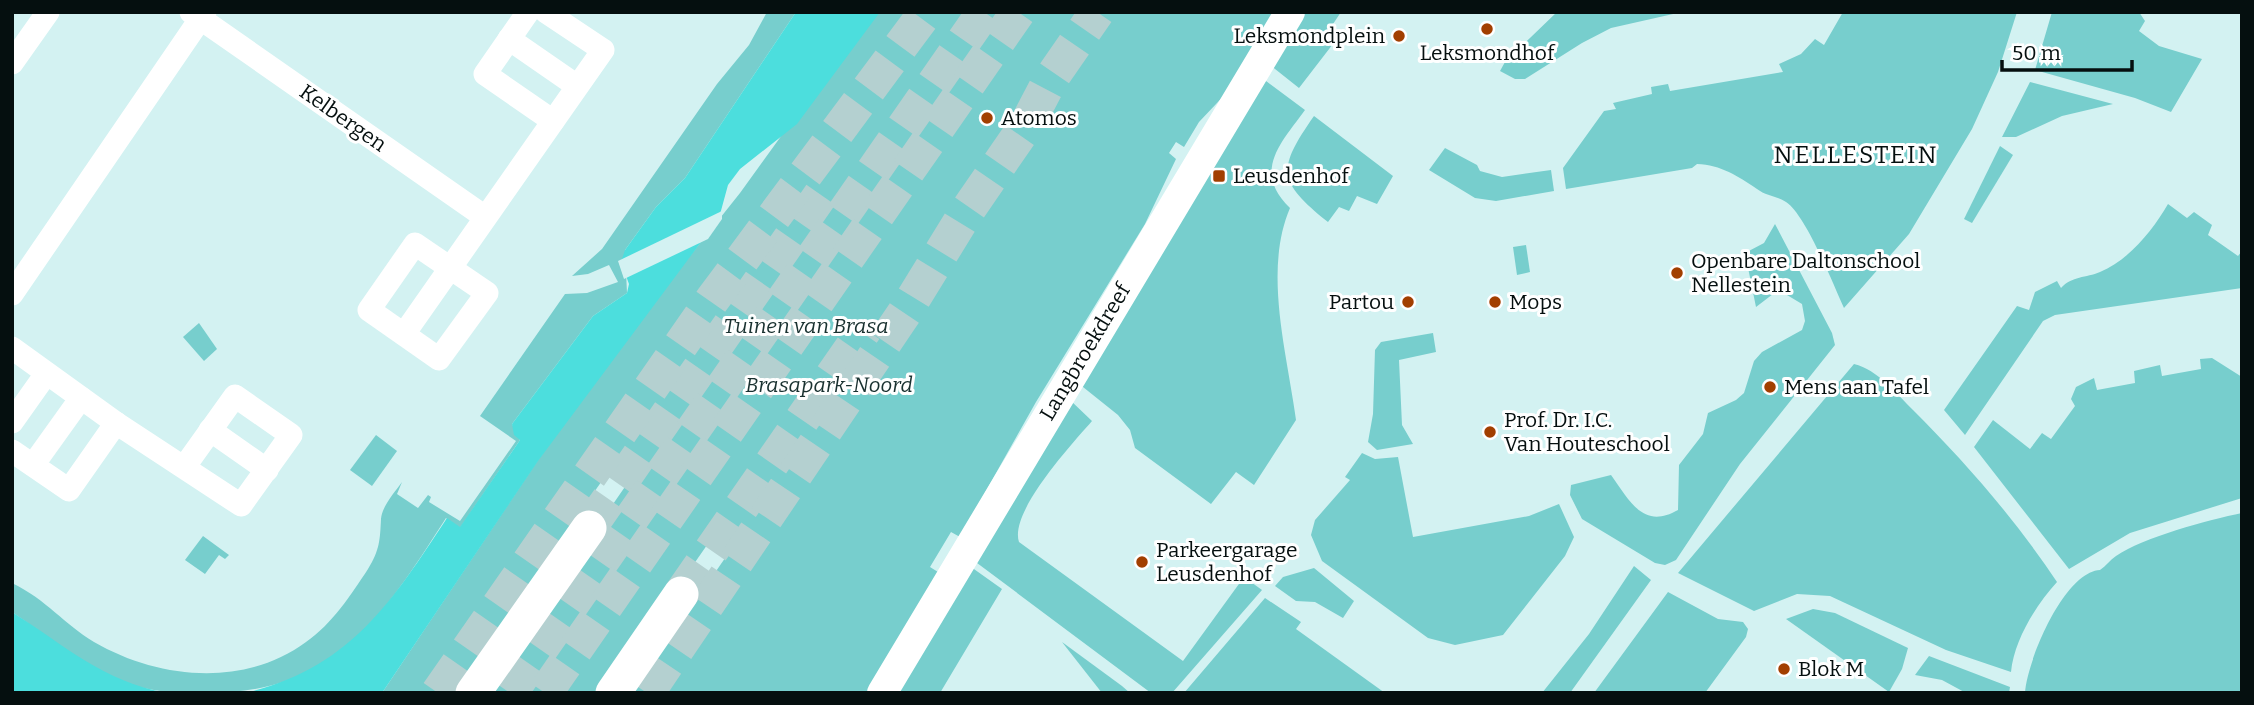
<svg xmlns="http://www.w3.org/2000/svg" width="2254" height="705" viewBox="0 0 2254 705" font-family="Bitter,serif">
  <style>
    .green { fill: #77cecd }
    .water { fill: #4cdedd }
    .pier { fill: #d3f2f2 }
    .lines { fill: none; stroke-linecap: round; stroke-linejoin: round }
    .highway-tunnel { stroke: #b4d0d0; stroke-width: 35; stroke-dasharray: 35 18; stroke-linecap: butt }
    .minor { stroke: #fff; stroke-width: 23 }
    .major { stroke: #fff; stroke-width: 30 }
    .highway { stroke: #fff; stroke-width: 35 }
    .poi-dot { fill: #a23f00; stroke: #fff; stroke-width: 2.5 }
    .labels { text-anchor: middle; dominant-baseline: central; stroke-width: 6; stroke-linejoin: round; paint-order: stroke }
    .poi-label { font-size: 21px; fill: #050f0f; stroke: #fff; text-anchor: start }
    .street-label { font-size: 21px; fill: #050f0f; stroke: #fff }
    .park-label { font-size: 21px; font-style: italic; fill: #193130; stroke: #fff }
    .quarter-label { font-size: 24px; letter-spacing: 2px; fill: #050f0f; stroke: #fff }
  </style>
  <rect width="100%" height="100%" fill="#d3f2f2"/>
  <!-- green -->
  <g class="green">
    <path d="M767 12H796L685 178 656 207 625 250 627 293 593 316 512 424 520 440 460 528 446 518C383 616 336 693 208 693 179 693 152 693 124 682 83 665 49 637 12 612V583C47 600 64 624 94 642 158 679 244 688 306 642 332 624 351 595 368 569 380 550 380 539 381 519 382 506 395 492 402 482L397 494 418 508 428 495 431 497 429 502 460 521 516 441 480 416 565 294 587 293 618 282 609 265 588 274 572 276 602 249 717 84 749 45Z"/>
    <path d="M871 12H1279L1234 85 1199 122 1184 147 1176 142 1169 153 1176 159 1145 224 1036 402 960 537 951 532 930 567 938 572 950 552 1002 589 940 693H632L732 548 714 535 604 693H483L631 478 613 465 454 693H382L538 460 635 325 740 193Z"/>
    <path d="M1302 12H1341L1327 33 1336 40 1299 88 1270 65Z"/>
    <path d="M1557 12H1682L1611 28 1582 43 1525 79H1515L1500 71 1505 62Z"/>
    <path d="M1843 12H2017L1998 72 1972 129 1909 234 1844 308C1833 284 1806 215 1786 202 1777 196 1766 196 1757 189 1738 176 1721 165 1697 164L1692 168 1566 189 1563 168 1604 111 1616 109 1613 103 1652 94 1651 87 1668 84 1670 91 1783 72 1779 64 1801 54 1815 39 1824 45Z"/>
    <path d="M2052 12H2139L2145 21 2139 31 2159 46 2202 59 2171 112 2135 98 2035 70Z"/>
    <path d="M1262 78 1305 110C1281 143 1252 171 1290 208 1263 271 1287 353 1296 420L1254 485 1236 472 1211 504 1135 448 1130 430 1118 415 1078 383Z"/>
    <path d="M2030 82 2113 104 2062 116 2016 137H2002Z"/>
    <path d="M1314 116 1393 176 1377 204 1357 196 1349 211 1339 207 1328 222C1277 181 1277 169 1314 116Z"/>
    <path d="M2000 146 2013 155 1972 223 1964 219Z"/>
    <path d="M1445 148 1477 165 1480 171 1502 177 1551 170 1554 191 1496 201 1475 198 1429 170Z"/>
    <path d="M2168 204 2187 218 2194 212 2212 225 2208 235 2238 256 2242 251V288L2055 315 2043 321 1965 435 1944 410 2017 306 2029 310 2035 292 2057 281 2061 288C2072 276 2086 278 2100 272 2129 260 2153 230 2168 204Z"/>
    <path d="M1775 224 1832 333 1835 345 1740 464 1676 560 1665 565 1655 563 1582 519 1570 495 1571 485 1611 475C1630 501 1643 530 1678 510L1679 465 1703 434 1708 413 1736 400 1744 393 1754 361 1762 352 1802 330 1805 321 1802 304 1787 295 1773 294 1756 307 1745 253 1764 243Z"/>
    <path d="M1526 245 1530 272 1517 275 1513 247Z"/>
    <path d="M199 323 217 349 204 361 183 337Z"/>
    <path d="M1433 333 1436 352 1399 360 1402 425 1413 444 1377 450 1368 442 1373 414 1375 350 1381 342Z"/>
    <path d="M2212 358 2242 377V498L2130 533 2069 569 1974 447 1993 420 2030 449 2042 433 2051 439 2075 406 2071 399 2076 387 2094 378 2097 390 2135 383 2134 371 2160 365 2162 376 2201 369 2200 359Z"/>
    <path d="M1854 364C1878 370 1896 393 1913 410 1966 463 2015 519 2057 582 2036 605 2014 640 2011 672L1946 650 1830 596 1797 594 1754 611 1678 573Z"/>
    <path d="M1070 400 1092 421C1072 444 1009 512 1019 542L1183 661 1244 577 1262 590 1172 693H1151L973 560Z"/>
    <path d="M376 435 397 451 372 486 350 470Z"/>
    <path d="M1362 453 1375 459 1398 457 1413 537 1529 516 1559 504 1574 537 1565 556 1503 635 1455 645 1428 638 1322 561 1311 535 1315 520 1350 480 1345 477Z"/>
    <path d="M2242 513V693H2025C2027 661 2064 572 2100 570 2106 566 2110 560 2116 556 2144 537 2208 520 2242 513Z"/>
    <path d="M203 536 229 555 225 559 219 555 205 574 185 560Z"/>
    <path d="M1634 566 1651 580 1570 693H1542L1589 634Z"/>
    <path d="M1314 568 1354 601 1343 618 1315 602 1296 601 1275 586 1283 577Z"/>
    <path d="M1668 592 1718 619 1743 622 1748 629 1746 637 1705 693H1594Z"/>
    <path d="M1265 598 1301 622 1296 629 1385 693H1184Z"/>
    <path d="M1813 609 1835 613 1908 648 1902 669 1889 692 1786 619Z"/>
    <path d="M1062 642 1122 686 1130 693H1102Z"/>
    <path d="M1929 656 2010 687 2009 693H1966L1942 680 1915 675Z"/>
  </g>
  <!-- water -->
  <g class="water">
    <path d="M796 12H880L797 124 740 169 728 185 719 218 538 461 382 693H245C349 669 391 603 447 518L460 527 520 440 514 435 512 424 593 316 627 293 629 284 621 262 625 250 656 207 685 178Z"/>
    <path d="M12 612C66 646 102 681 167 693H12Z"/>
  </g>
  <!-- pier -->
  <path class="pier" d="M722 211V219L708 239 624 279 618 261Z"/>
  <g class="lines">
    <!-- highway-tunnel -->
    <g class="highway-tunnel">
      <path d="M589 528 824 190"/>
      <path d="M681 594 865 329"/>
      <path d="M438 693 712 300 926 12"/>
      <path d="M510 693 984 12"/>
      <path d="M545 693 1018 12"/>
      <path d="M647 693 905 312 965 214 1027 124 1050 80 1097 12"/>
    </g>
    <!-- minor -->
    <g class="minor">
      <path d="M191 12 485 217"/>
      <path d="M528 12 485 74 553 121"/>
      <path d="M509 39 577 86"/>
      <path d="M12 63 48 12"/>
      <path d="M415 244 487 293 439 359 369 310Z"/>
      <path d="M12 294 205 12"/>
      <path d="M404 334 603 50 546 12"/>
      <path d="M12 348 116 423 241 505 291 435 235 396 185 466"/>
      <path d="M12 422 46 374"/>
      <path d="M210 430 267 470"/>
      <path d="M12 451 69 490 116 423"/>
      <path d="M33 465 81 398"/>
    </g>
    <!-- major -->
    <path class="major" d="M882 693 1290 12"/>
    <!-- highway -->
    <g class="highway">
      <path d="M473 693 589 528"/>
      <path d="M613 693 681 594"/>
    </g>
  </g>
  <!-- markers -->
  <g class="poi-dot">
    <circle cx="1487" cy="29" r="7"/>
    <circle cx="1399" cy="36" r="7"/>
    <circle cx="987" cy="118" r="7"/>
    <rect x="1212" y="169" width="14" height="14" rx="3.5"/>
    <circle cx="1677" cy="273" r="7"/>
    <circle cx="1408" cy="302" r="7"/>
    <circle cx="1495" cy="302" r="7"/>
    <circle cx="1770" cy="387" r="7"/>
    <circle cx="1490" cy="432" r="7"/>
    <circle cx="1142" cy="562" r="7"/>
    <circle cx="1784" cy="669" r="7"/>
  </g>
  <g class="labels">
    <!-- poi labels -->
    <g class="poi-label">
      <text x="1385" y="36" text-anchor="end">Leksmondplein</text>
      <text x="1487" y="53" text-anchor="middle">Leksmondhof</text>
      <text x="1001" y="118">Atomos</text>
      <text x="1233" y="176">Leusdenhof</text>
      <text x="1691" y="261">Openbare Daltonschool<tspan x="1691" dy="24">Nellestein</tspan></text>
      <text x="1394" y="302" text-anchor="end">Partou</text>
      <text x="1509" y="302">Mops</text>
      <text x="1784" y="387">Mens aan Tafel</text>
      <text x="1504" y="420">Prof. Dr. I.C.<tspan x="1504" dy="24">Van Houteschool</tspan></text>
      <text x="1156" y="550">Parkeergarage<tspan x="1156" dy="24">Leusdenhof</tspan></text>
      <text x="1798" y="669">Blok M</text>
    </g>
    <!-- street labels -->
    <g class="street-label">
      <text transform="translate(343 118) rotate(35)">Kelbergen</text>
      <text transform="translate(1085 352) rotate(-59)">Langbroekdreef</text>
    </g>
    <!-- park labels -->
    <g class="park-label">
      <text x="806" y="326">Tuinen van Brasa</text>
      <text x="829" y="385">Brasapark-Noord</text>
    </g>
    <!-- quarter labels -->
    <g class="quarter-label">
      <text x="1856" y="155">NELLESTEIN</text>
    </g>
  </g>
  <!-- border -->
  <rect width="2254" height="705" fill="none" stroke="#050f0f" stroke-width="28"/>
  <!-- scale -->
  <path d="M2002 60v10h130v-10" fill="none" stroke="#050f0f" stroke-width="3.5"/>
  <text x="2012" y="60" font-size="21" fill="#050f0f" stroke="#ffffff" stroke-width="5" paint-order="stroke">50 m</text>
</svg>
